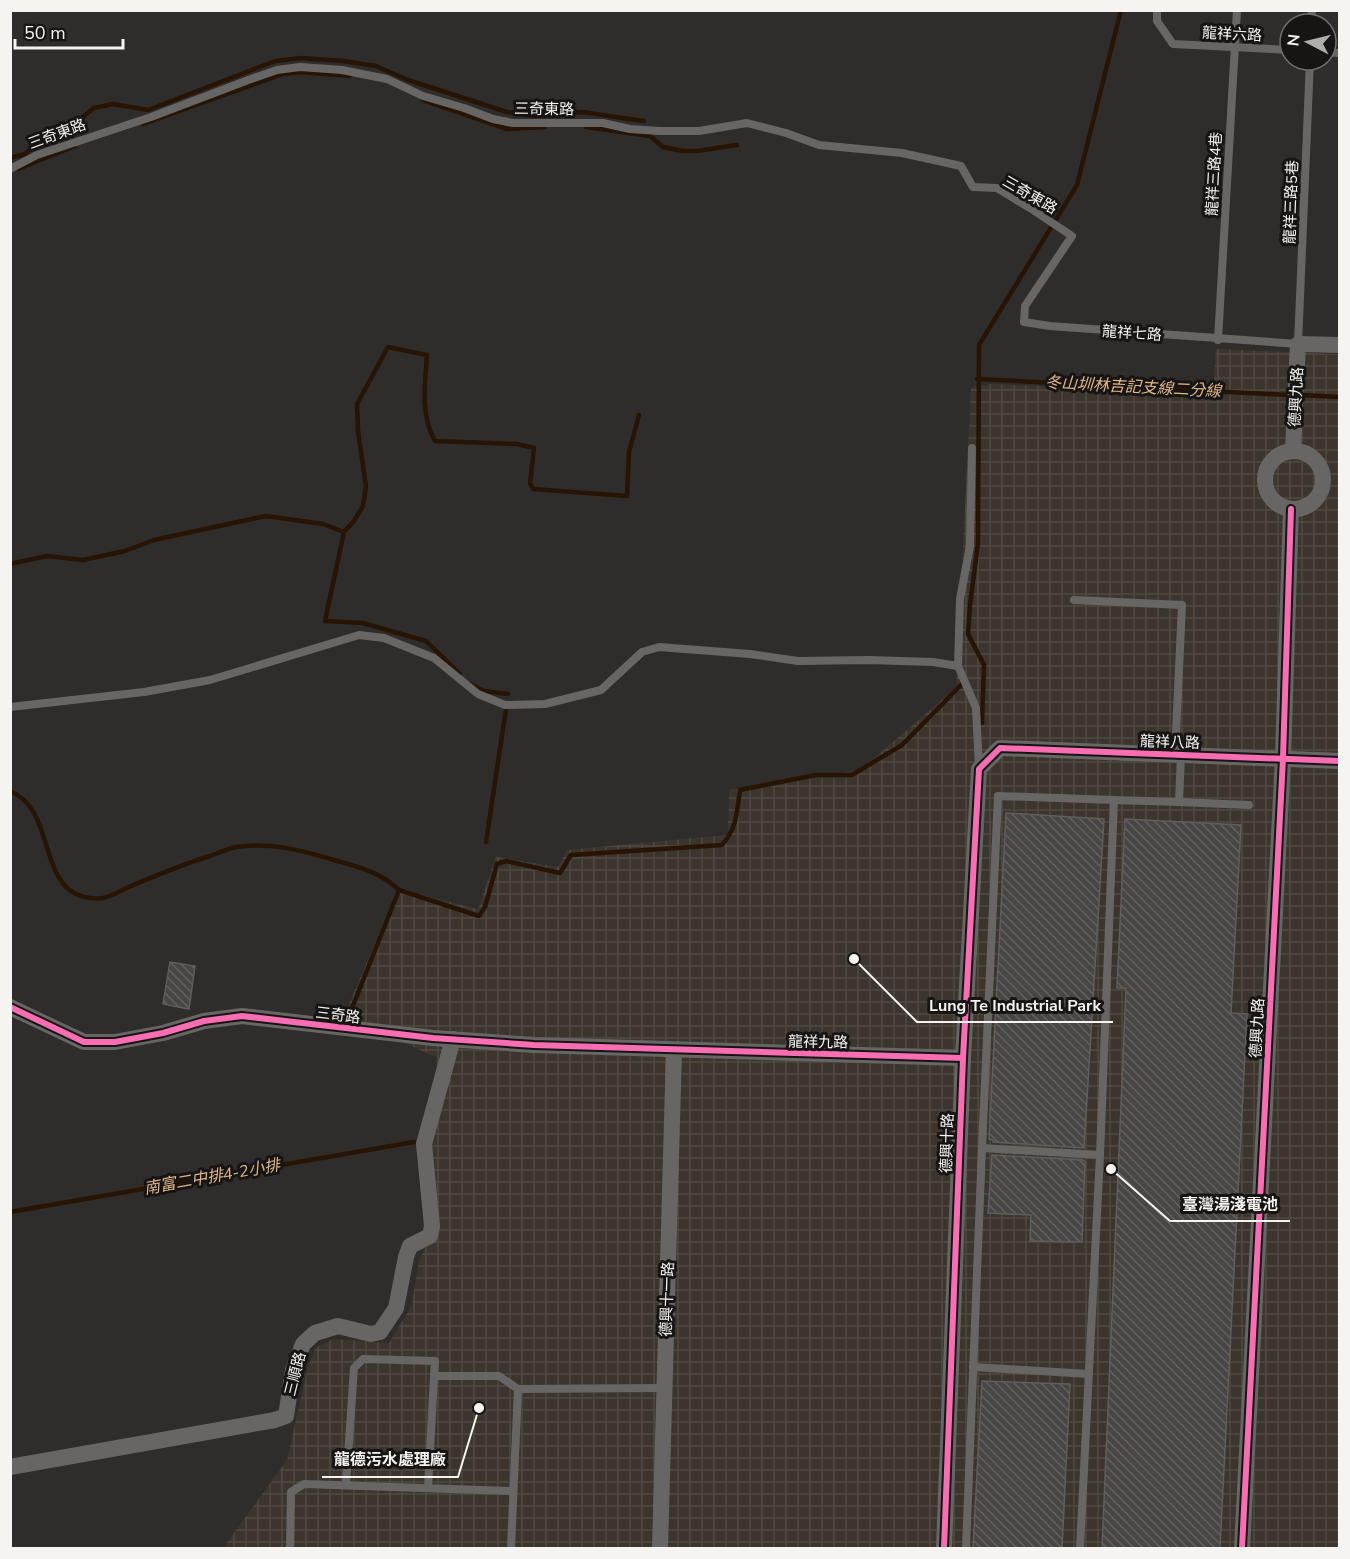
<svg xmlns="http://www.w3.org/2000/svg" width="1350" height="1559" viewBox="0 0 1350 1559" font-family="'Nunito Sans','Noto Sans TC',sans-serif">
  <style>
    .industrial { fill: url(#industrial-grid) }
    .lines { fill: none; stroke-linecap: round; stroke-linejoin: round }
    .stream { stroke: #271404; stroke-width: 4.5 }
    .building { fill: url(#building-back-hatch); stroke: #605e5c; stroke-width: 1.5 }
    .service { stroke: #686665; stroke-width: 8 }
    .minor { stroke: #686665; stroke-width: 16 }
    .cycleway-casing { stroke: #171514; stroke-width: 10 }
    .cycleway { stroke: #f96db3; stroke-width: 6 }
    .labels { text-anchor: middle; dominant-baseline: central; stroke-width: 6; stroke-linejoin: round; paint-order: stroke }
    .street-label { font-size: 15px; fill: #f5f4f1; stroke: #171514 }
    .water-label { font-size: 16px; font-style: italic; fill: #e1b686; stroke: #171514 }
    .leader { fill: none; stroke: #f5f4f1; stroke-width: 2 }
    .callout-dot { fill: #f5f4f1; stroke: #171514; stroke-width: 2 }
    .callout-label { font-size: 16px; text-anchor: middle; font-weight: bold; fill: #f5f4f1; stroke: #171514; stroke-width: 6; stroke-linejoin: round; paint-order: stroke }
  </style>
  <defs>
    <pattern id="industrial-grid" width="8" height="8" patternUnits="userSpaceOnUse" patternTransform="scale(1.5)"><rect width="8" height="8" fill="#3b352e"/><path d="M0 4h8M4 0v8" fill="none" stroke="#4e4942"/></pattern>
    <pattern id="building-back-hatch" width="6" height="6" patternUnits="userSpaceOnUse" patternTransform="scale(1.5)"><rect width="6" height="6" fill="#474645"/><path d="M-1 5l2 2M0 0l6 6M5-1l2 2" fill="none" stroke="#626160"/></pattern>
  </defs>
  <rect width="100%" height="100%" fill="#2f2d2b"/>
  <!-- industrial -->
  <path class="industrial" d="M1216 349 1339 354V1548H223L287 1460 307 1371 315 1348 333 1339 389 1343 412 1305 419 1259 438 1226 429 1146 437 1058 367 1025 347 1009 398 889 478 909 496 857 558 867 567 850 728 835 729 790 860 770 956 688 971 388 989 384 1213 393Z"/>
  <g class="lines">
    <!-- stream -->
    <g class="stream">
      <path d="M423 100 507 129 545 127"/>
      <path d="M143 124 283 74 301 72 350 76"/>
      <path d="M586 127 650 136 663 147 683 151H697L737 145"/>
      <path d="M10 158 25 154 36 144 60 135 94 108 113 104 148 110 275 61 301 58 343 61 376 66 408 80 507 112 535 116 582 112 644 121"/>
      <path d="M18 169 75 146"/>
      <path d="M977 379 1289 395"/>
      <path d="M1300 395 1340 397"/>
      <path d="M344 532 325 621 363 623 426 641 460 674"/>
      <path d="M10 564 47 556 83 560 125 551 154 540 266 516 323 524 344 532 354 521 363 506 366 486 358 431 357 404 388 347 427 355C425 384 420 415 435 441L517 444 534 448 530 483 533 489 627 496 629 452 639 415"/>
      <path d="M470 684 484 691 508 694"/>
      <path d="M982 723 984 665 968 634 970 605 978 543 979 345 1077 185 1121 10"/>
      <path d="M10 791C55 809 38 882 81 896 86 898 98 899 103 898 113 896 124 889 133 885 158 875 183 864 210 856 218 853 227 849 236 847 271 842 301 850 334 860 358 867 381 872 399 890L479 916 485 907 497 864 506 861 560 873 571 855 722 845C737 828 737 811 740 790L816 775H852L902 745 965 681"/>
      <path d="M486 842 506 709"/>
      <path d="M336 1023 340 1016 348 1018 399 890"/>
      <path d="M10 1212 414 1142"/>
    </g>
  </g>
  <!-- building -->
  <g class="building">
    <path d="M1006 813 1104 819 1084 1148 993 1142V1140L989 1139Z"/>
    <path d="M1125 819 1241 825 1231 1013 1247 1014 1220 1548H1102L1126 988H1117Z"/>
    <path d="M170 962 195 966 189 1009 163 1004Z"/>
    <path d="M992 1155 1083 1160 1085 1162 1082 1242 1030 1241 1031 1215 988 1213Z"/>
    <path d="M982 1381 1070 1384 1062 1548H973Z"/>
  </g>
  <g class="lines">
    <!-- service -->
    <g class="service">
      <path d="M1157 10V21L1173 44 1290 50"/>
      <path d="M1311 24 1312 10"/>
      <path d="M1326 52 1340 53"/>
      <path d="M10 169 37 155 151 117 251 79 277 70 300 67 342 70 387 79 423 96 464 108 493 119 513 123H603L630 129 659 131H699L747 123 786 133 819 145 902 153 961 166 973 187 997 188 1030 208 1072 236 1025 306 1024 322 1050 326 1298 344 1310 60"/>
      <path d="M1218 340 1237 10"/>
      <path d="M972 448 970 546 960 599 958 666 976 708 979 768"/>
      <path d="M1074 600 1182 605 1175 755"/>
      <path d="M10 707 144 692 210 680 359 635 384 638 434 658 478 694 505 705 545 704 601 690 642 652 659 647 750 654 798 661 868 660 933 662 958 666"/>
      <path d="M1181 755 1179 802 1249 805"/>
      <path d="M1100 1155 982 1148 998 796 1114 800"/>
      <path d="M973 1367 1089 1374"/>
      <path d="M346 1485 354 1368 363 1359 435 1361 434 1376H499L518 1389"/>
      <path d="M428 1488 434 1376"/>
      <path d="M290 1548 291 1492 304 1484 513 1491"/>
      <path d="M511 1548 518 1389 664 1388"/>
      <path d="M966 1548 982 1148"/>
      <path d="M1080 1548 1100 1155 1114 800 1179 802"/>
    </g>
    <!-- minor -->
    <g class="minor">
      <circle cx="1294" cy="480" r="29"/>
      <path d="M1293 451 1298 344 1340 345"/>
      <path d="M10 1007 84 1042H115L163 1033 204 1021 242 1016 433 1038 534 1045 963 1058"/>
      <path d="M10 1467 275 1420 286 1416 293 1370 303 1344 315 1333 338 1326 371 1334 380 1332 396 1308 406 1257 410 1246 430 1236 432 1226 424 1144 453 1039"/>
      <path d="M660 1548 674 1050"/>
      <path d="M944 1548 963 1058 979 769 1000 748 1340 761"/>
      <path d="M1242 1548 1283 758 1291 509"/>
    </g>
    <!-- cycleway casing -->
    <g class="cycleway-casing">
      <g id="cycleway">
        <path d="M10 1007 84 1042H115L163 1033 204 1021 242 1016 433 1038 534 1045 963 1058"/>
        <path d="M944 1548 963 1058 979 769 1000 748 1340 761"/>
        <path d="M1242 1548 1283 758 1291 509"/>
      </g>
    </g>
    <!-- cycleway -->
    <use href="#cycleway" class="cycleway"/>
  </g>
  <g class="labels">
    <!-- street labels -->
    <g class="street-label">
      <text transform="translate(1232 34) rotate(3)">龍祥六路</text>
      <text transform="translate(544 109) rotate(1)">三奇東路</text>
      <text transform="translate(57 134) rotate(-20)">三奇東路</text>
      <text transform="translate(1214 174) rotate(-87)">龍祥三路4巷</text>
      <text transform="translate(1030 195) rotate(30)">三奇東路</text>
      <text transform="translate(1291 202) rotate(-88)">龍祥三路5巷</text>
      <text transform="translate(1132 333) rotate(4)">龍祥七路</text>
      <text transform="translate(1296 397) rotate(-87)">德興九路</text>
      <text transform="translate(1170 742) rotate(2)">龍祥八路</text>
      <text transform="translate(338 1015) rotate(7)">三奇路</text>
      <text transform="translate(1257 1028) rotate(-87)">德興九路</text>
      <text transform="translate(818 1042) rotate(1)">龍祥九路</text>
      <text transform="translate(947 1143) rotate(-88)">德興十路</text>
      <text transform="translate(667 1299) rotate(-88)">德興十一路</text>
      <text transform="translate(295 1374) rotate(-76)">三順路</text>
    </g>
    <!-- water labels -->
    <g class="water-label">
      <text transform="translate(1133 387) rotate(3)">冬山圳林吉記支線二分線</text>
      <text transform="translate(212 1177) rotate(-10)">南富二中排4-2小排</text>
    </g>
  </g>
  <!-- callouts -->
  <path class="leader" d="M854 959L917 1022H1113M1111 1169L1170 1221H1290M479 1408L458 1477H322"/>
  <g class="callout-dot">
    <circle cx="854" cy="959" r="6"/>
    <circle cx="1111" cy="1169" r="6"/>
    <circle cx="479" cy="1408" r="6"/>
  </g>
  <g class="callout-label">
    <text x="1015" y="1011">Lung Te Industrial Park</text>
    <text x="1230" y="1210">臺灣湯淺電池</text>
    <text x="390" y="1465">龍德污水處理廠</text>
  </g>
  <!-- border -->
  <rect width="1350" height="1559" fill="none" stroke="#f5f4f1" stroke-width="24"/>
  <!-- north arrow -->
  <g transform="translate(1308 42) rotate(277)"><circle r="28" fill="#171514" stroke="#706e6c" stroke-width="1.5"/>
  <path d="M0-4.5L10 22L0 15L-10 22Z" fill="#b0aeac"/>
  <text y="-9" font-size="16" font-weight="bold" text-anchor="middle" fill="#f5f4f1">N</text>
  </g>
  <!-- scale -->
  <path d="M15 39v9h108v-9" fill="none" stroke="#f5f4f1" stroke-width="3"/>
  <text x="24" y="39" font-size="18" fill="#f5f4f1" stroke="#171514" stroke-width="4.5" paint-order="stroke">50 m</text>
</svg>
